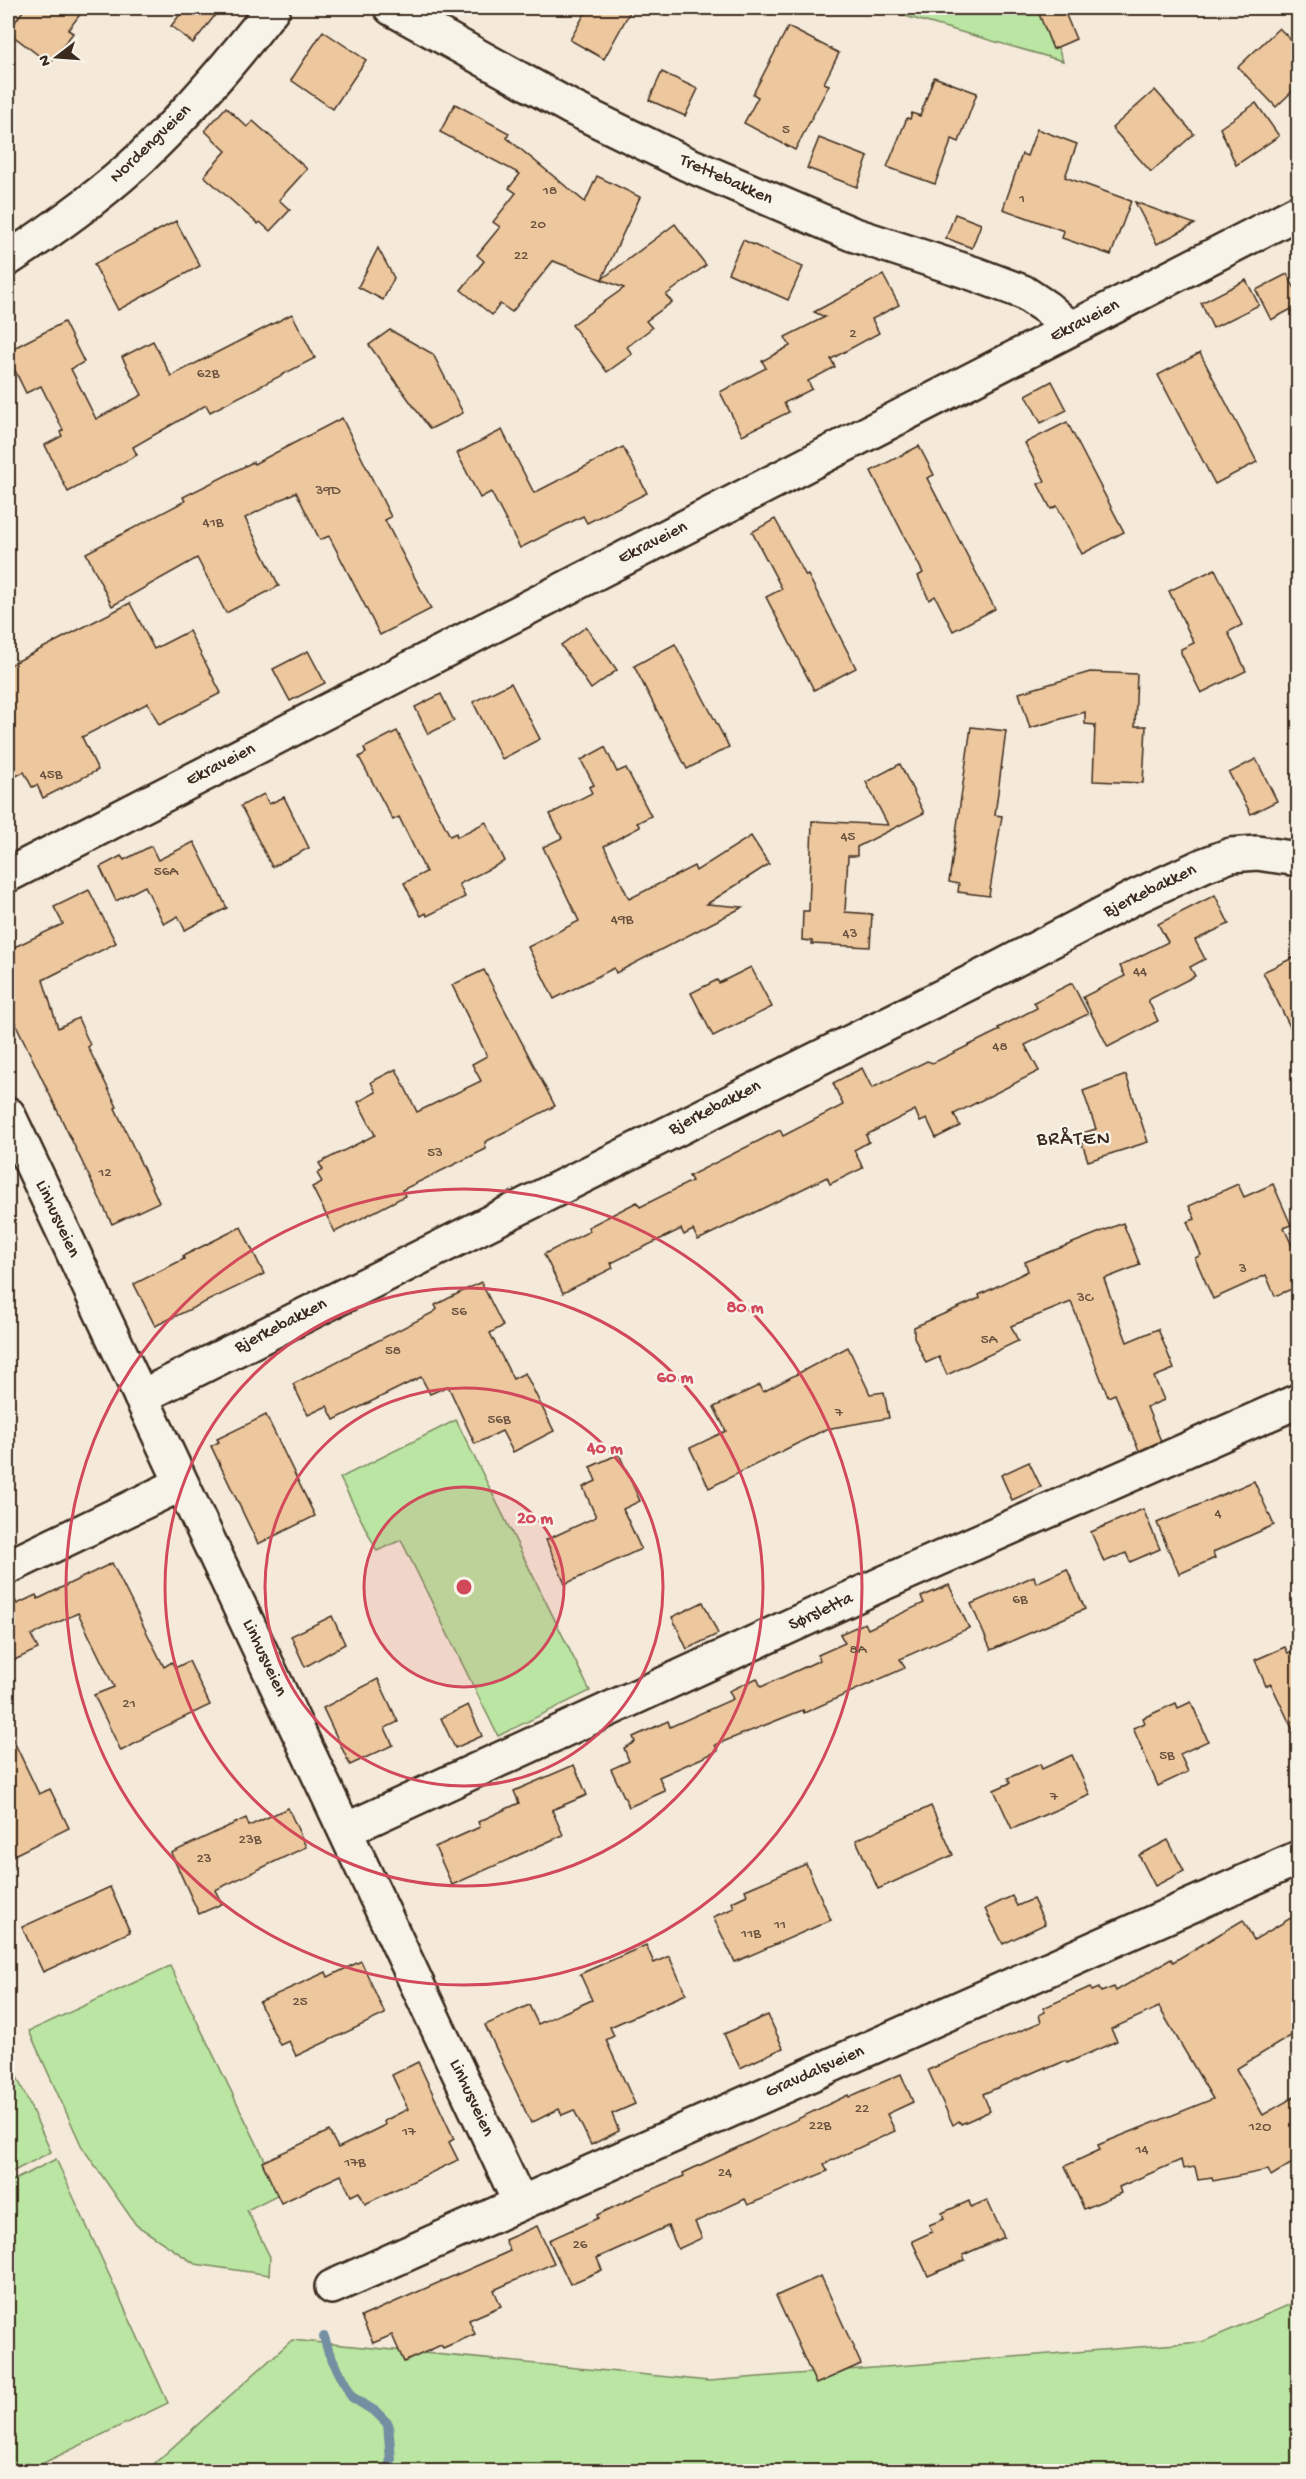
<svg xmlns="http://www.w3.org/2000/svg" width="1306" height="2479" viewBox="0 0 1306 2479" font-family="'Gochi Hand',sans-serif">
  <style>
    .green { fill: #bae5a2; stroke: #7a8860; stroke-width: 1.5 }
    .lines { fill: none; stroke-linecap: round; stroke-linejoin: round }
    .stream { stroke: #738fa1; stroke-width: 10 }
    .building { fill: #edc79d; stroke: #3b2a1e; stroke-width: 1.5 }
    .street-casing { stroke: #3b2a1e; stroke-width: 38 }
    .street { stroke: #f7f3e8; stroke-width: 33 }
    .ring { fill: none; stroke: #d1495b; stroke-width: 3 }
    .labels { text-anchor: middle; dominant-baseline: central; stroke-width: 5; stroke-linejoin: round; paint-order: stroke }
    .number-label { font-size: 15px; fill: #68513e }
    .street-label { font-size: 18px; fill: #3b2a1e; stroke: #f7f3e8 }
    .neighbourhood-label { font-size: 20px; letter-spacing: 1.5px; fill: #3b2a1e; stroke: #f7f3e8 }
    .centre { fill: #d1495b; stroke: #f7f3e8; stroke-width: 3 }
    .ring-label { font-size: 18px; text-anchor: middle; font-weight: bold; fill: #d1495b; stroke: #f7f3e8; stroke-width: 5; stroke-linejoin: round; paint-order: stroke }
  </style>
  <rect width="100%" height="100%" fill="#f5ead9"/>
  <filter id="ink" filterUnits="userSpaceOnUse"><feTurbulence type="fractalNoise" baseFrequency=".0167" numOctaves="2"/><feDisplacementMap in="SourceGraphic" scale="12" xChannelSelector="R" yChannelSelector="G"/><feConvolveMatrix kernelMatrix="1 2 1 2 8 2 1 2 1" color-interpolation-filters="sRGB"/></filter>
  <g filter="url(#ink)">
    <!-- green -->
    <g class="green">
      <path d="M890 8H1043L1063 61 905 16Z"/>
      <path d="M456 1420 590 1691 498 1736 401 1540 377 1551 340 1478Z"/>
      <path d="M170 1966 281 2193 247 2210 270 2257 269 2275 195 2264 136 2225 82 2147 29 2031Z"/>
      <path d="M8 2057 51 2152 8 2174Z"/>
      <path d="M56 2159 168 2403 27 2471H8V2183Z"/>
      <path d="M1298 2301V2471L145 2472 292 2340 709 2381 1202 2342Z"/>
    </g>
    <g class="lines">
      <!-- stream -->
      <path class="stream" d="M324 2337 329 2353 352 2397 376 2412 388 2424 391 2460 387 2472"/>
    </g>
    <!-- building -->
    <g class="building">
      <path d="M25 8H85L68 30 73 33 50 64 8 32Z"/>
      <path d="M185 8H221L193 43 171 26Z"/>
      <path d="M588 8H632L604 59 570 40Z"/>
      <path d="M1057 8H1063L1076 39 1053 49 1039 14Z"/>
      <path d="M788 27 839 53 824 83 829 85 795 150 744 123 758 97 753 94Z"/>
      <path d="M1279 28 1299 48V85L1276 107 1238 67Z"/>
      <path d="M323 31 366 60 333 109 291 80Z"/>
      <path d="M662 72 698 89 685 116 649 100Z"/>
      <path d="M934 77 977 93 959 142 952 139 935 184 887 167 907 118 910 119 912 113 920 116Z"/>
      <path d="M1155 90 1194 134 1151 172 1112 128Z"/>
      <path d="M1256 103 1279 136 1236 165 1220 128Z"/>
      <path d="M455 104 509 133 507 138 585 202 597 176 640 197 602 279 675 224 706 265 666 295 672 302 646 321 652 328 627 347 632 354 607 372 572 325 624 288 553 261 512 312 500 304 492 315 461 290 484 261 477 255 500 227 493 222 516 193 509 188 520 174 440 132Z"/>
      <path d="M226 107 247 127 253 121 307 169 279 200 290 210 270 231 260 222 258 224 204 176 226 151 205 131Z"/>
      <path d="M1037 129 1077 144 1065 177 1131 201 1111 255 1062 238 1064 231 1003 209 1022 154 1027 156Z"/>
      <path d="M819 138 868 157 857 187 807 168Z"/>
      <path d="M1135 202 1195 224 1157 244Z"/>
      <path d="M955 214 981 224 972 248 946 238Z"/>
      <path d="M176 221 200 266 118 310 94 264Z"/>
      <path d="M743 240 803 267 788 300 728 273Z"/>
      <path d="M378 248 394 278 383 300 358 287Z"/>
      <path d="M1287 274 1299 296V305L1271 320 1256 290Z"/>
      <path d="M883 275 899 305 872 319 879 333 831 359 835 367 808 381 812 389 784 403 789 412 742 435 720 392 766 368 762 361 790 346 785 337 825 317 814 312Z"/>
      <path d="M1246 280 1259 305 1213 328 1201 303Z"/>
      <path d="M292 314 315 358 210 412 206 405 133 447 137 455 68 492 45 445 62 436 60 432 63 430 41 386 26 393 8 356V351L64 322 84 362 71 369 96 419 142 395 122 357 153 341 171 376Z"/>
      <path d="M390 330 433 354 463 413 430 429 369 345Z"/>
      <path d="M1200 353 1257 462 1215 484 1158 375Z"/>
      <path d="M1052 381 1067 410 1041 423 1026 395Z"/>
      <path d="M342 418 391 517 385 520 431 609 380 635 329 536 320 540 296 492 245 518 279 586 226 613 197 558 112 606 86 553 185 501 183 497 253 462 254 464Z"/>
      <path d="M1067 422 1124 532 1082 554 1057 506 1051 509 1038 484 1045 481 1025 443Z"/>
      <path d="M502 430 534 493 623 447 647 493 587 523 583 516 520 548 491 492 480 498 457 453Z"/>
      <path d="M919 446 934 475 927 478 995 609 953 631 935 596 929 600 918 576 923 573 871 471Z"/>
      <path d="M775 519 806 576 808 575 856 668 814 690 766 597 782 589 752 532Z"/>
      <path d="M1215 569 1242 625 1228 632 1246 671 1201 693 1181 653V649L1194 643 1169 591Z"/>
      <path d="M130 603 154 649 189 631 221 693 159 725 148 703 82 737 98 770 43 798 37 785 32 787 24 772 8 780V666Z"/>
      <path d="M586 627 617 670 591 689 561 645Z"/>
      <path d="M675 644 729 747 687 769 634 666Z"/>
      <path d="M308 651 325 683 290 701 273 669Z"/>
      <path d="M1090 672 1137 674 1135 726H1146L1143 783 1093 781 1095 725 1085 724V712L1030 728 1019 693Z"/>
      <path d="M511 683 540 739 502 759 473 702Z"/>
      <path d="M441 694 454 721 428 734 415 707Z"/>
      <path d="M971 727 1006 731 995 815 1002 816 989 896 958 892 959 884 949 882Z"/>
      <path d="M397 731 450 836 456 833 457 837 486 822 505 861 459 884 465 897 427 916 426 913 421 916 404 883 426 872 399 817 393 820 359 757 366 753 364 748Z"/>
      <path d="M605 747 617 772 626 768 651 816 637 823 640 827 604 846 629 899 694 866 696 871 751 836 769 864 707 904 743 907 616 973 614 968 554 999 528 947 579 921 543 847 562 838 550 814 592 793 589 787 594 785 581 760Z"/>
      <path d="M1256 759 1277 801 1251 814 1229 773Z"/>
      <path d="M900 764 924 813 857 847V856H848L845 912 872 914 870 947 812 944V941L802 940 803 911H809L812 821 888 825 866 782Z"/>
      <path d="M264 794 269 804 284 797 309 848 272 867 241 806Z"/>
      <path d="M194 842 227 908 185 930 178 916 164 924 145 886 116 901 100 867 121 856 124 860 151 846 158 860Z"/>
      <path d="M89 890 116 943 43 980 58 1028 78 1018 90 1045 88 1047 117 1107 115 1108 159 1202 112 1224 8 1008V950L63 924 54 907Z"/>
      <path d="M1215 895 1229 924 1195 940 1205 959 1190 967 1195 976 1148 1000 1158 1021 1108 1047 1083 997 1125 976 1120 966 1168 942 1158 924Z"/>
      <path d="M1299 955V1045L1263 972Z"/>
      <path d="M751 967 772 1007 713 1036 691 993 717 980 719 983Z"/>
      <path d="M484 970 555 1106 485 1142 486 1149 402 1190 405 1196 335 1232 312 1187 322 1182 317 1173 323 1170 319 1163 375 1135 358 1102 376 1092 371 1082 396 1069 417 1112 481 1081 472 1064 487 1056 452 985Z"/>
      <path d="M1072 983 1088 1014 1025 1045 1039 1071 954 1114 960 1126 936 1138 927 1119 920 1122 915 1110 866 1135 869 1142 854 1150 863 1168 830 1184 827 1177 698 1240 693 1230 684 1235 681 1229 611 1263 613 1268 563 1293 544 1254 590 1231 588 1227 637 1202 640 1207 692 1181 689 1176 780 1130 783 1136 843 1105 833 1083 862 1068 872 1088 927 1061 933 1063 1000 1030 998 1028 1037 1008 1034 1002Z"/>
      <path d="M1126 1075 1148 1142 1088 1161 1079 1134 1096 1129 1083 1091Z"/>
      <path d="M1238 1184 1244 1197 1273 1184 1291 1225 1284 1228 1299 1261V1286L1275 1296 1266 1275 1213 1299 1195 1258 1201 1255 1187 1222 1195 1219 1189 1206Z"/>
      <path d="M1123 1223 1140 1265 1104 1279 1127 1342 1158 1329 1174 1369 1154 1377 1164 1400 1147 1407 1161 1441 1139 1451 1115 1394 1108 1397 1071 1302 1011 1326 1018 1341 947 1375 939 1357 926 1363 914 1337V1327L980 1298 979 1295 1028 1271 1025 1262Z"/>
      <path d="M241 1227 264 1274 155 1326 134 1284 184 1259 183 1256Z"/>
      <path d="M481 1282 503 1326 490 1333 513 1379 525 1373 554 1431 513 1452 502 1431 475 1444 448 1386 430 1394 421 1377 334 1420 327 1406 308 1415 293 1384 434 1312 437 1309 435 1305Z"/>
      <path d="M848 1347 870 1394 884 1392 889 1418 826 1429 709 1488 690 1448 726 1431 714 1407 760 1385 763 1392Z"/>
      <path d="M266 1415 315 1516 258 1544 211 1446 219 1442 217 1439Z"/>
      <path d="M619 1454 640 1501 623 1509 641 1549 565 1584 546 1540 596 1517 583 1487 596 1481 590 1467Z"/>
      <path d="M1029 1462 1041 1487 1012 1500 1001 1475Z"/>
      <path d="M1254 1481 1274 1525 1213 1552 1215 1558 1179 1574 1157 1523Z"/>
      <path d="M1143 1509 1160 1549 1130 1562 1126 1553 1104 1562 1091 1532Z"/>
      <path d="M112 1563 164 1667 172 1662 175 1668 189 1661 210 1705 143 1737 144 1739 121 1751 94 1695 114 1687 78 1613 31 1635 38 1649 8 1663V1586L17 1604 36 1595 38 1599Z"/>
      <path d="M1067 1569 1085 1609 991 1650 971 1604 1034 1576 1036 1583Z"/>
      <path d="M949 1585 969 1628 900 1659 905 1668 804 1713 803 1710 715 1745 718 1751 659 1777 665 1791 629 1807 611 1769 629 1761 624 1748 635 1742 633 1737 668 1721 670 1727 733 1699 729 1691 757 1678 761 1687 820 1660 818 1655 845 1643 840 1634 865 1623 868 1629 924 1603 921 1597Z"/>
      <path d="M703 1602 718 1634 687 1649 672 1617Z"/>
      <path d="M332 1616 345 1644 305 1667 291 1636Z"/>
      <path d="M1285 1647 1288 1653 1299 1649V1743L1271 1684 1266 1686 1255 1660Z"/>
      <path d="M378 1679 398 1722 385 1728 393 1745 350 1765 323 1708Z"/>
      <path d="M1191 1702 1208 1741 1180 1754 1188 1772 1158 1786 1133 1728 1145 1723 1143 1718 1176 1703 1178 1708Z"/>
      <path d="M468 1705 482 1736 455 1748 441 1718Z"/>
      <path d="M8 1729 39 1794 50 1789 69 1828 8 1858Z"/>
      <path d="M1072 1755 1090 1795 1012 1829 994 1790 1010 1783 1008 1778 1040 1764 1042 1769Z"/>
      <path d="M574 1765 587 1795 552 1810 563 1835 452 1885 435 1847 480 1827 478 1822 519 1803 514 1791Z"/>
      <path d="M931 1806 953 1855 878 1889 856 1840Z"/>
      <path d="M288 1808 306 1847 215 1890 222 1904 199 1914 171 1853 246 1818 249 1826Z"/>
      <path d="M1168 1840 1184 1871 1155 1886 1139 1855Z"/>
      <path d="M806 1864 831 1920 735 1962 713 1917 734 1908 732 1902 747 1895 745 1890Z"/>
      <path d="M110 1887 130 1932 43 1972 22 1927Z"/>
      <path d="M1012 1896 1017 1906 1033 1899 1045 1924 1003 1944 985 1909Z"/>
      <path d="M1299 1913V2031L1236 2069 1263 2115 1299 2094V2159L1271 2176 1268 2170 1213 2181 1212 2178 1198 2180 1195 2167 1183 2169 1181 2160 1119 2187 1121 2193 1084 2209 1065 2166 1100 2150 1098 2145 1213 2099 1159 2007 1111 2029 1117 2041 1067 2063 1065 2061 1046 2069V2067L983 2094 990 2111 961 2124 959 2121 953 2125 928 2070 1041 2022 1039 2015 1045 2012 1043 2008 1090 1987 1092 1991 1099 1988 1101 1992 1114 1987 1116 1991 1171 1959 1173 1962 1243 1920 1254 1940Z"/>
      <path d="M646 1945 654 1963 669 1956 686 1994 610 2027 614 2036 606 2040 635 2104 612 2114 619 2131 591 2145 574 2110 562 2115 559 2109 531 2123 485 2025 529 2005 538 2024 592 2000 580 1974Z"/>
      <path d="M361 1961 385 2014 296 2056 289 2041 280 2045 259 2002 326 1972 328 1977Z"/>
      <path d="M768 2015 783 2048 740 2068 724 2034Z"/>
      <path d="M418 2062 454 2139 449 2142 458 2160 365 2204 359 2192 351 2196 341 2175 281 2203 262 2162 329 2131 338 2148 385 2125 384 2121 408 2109 392 2075Z"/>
      <path d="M901 2074 913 2102 887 2114 895 2131 824 2164 828 2171 748 2205 745 2199 695 2222 702 2238 678 2249 668 2226 597 2258 602 2270 570 2284 549 2240 598 2218 597 2215 637 2196 684 2176 683 2173 726 2153 848 2095 849 2097Z"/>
      <path d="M987 2200 1004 2237 963 2255 965 2260 928 2276 912 2241 932 2232 929 2225 944 2219 942 2213 969 2201 971 2207Z"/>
      <path d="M537 2226 554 2263 494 2290 501 2306 469 2320 475 2334 443 2348 441 2345 404 2362 392 2335 373 2343 361 2317 510 2251 505 2240Z"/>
      <path d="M821 2276 861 2364 816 2384 776 2296Z"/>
    </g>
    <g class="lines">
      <!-- street casing -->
      <g class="street-casing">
        <g id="street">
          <path d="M391 8 572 108 685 163 852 234 975 274 1023 292 1047 308 1070 328"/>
          <path d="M8 259C55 228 102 195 143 156 190 110 233 60 273 8"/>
          <path d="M8 875 1298 212"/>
          <path d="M8 1114 520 2203"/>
          <path d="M141 1397 1001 967 1135 897 1204 865 1231 855 1257 853 1298 859"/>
          <path d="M8 1567 181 1484"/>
          <path d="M346 1830 886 1582 1298 1401"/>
          <path d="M332 2287 1298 1858"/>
        </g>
      </g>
      <!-- street -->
      <use href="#street" class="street"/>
    </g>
  </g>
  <!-- distance rings -->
  <circle cx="464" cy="1587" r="100" fill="#d1495b" fill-opacity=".12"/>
  <g class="ring">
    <circle cx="464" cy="1587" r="100"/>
    <circle cx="464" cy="1587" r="199"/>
    <circle cx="464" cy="1587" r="299"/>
    <circle cx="464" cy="1587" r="398"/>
  </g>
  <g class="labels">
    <!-- number labels -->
    <g class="number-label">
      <text x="786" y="130">5</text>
      <text x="550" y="191">18</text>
      <text x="1022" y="199">1</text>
      <text x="538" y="225">20</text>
      <text x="521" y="256">22</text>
      <text x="853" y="334">2</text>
      <text x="208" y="374">62B</text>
      <text x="328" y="491">39D</text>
      <text x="213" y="523">41B</text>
      <text x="51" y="775">45B</text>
      <text x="848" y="837">45</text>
      <text x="166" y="872">56A</text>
      <text x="622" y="920">49B</text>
      <text x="850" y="934">43</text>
      <text x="1140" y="972">44</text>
      <text x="1000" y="1047">48</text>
      <text x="435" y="1153">53</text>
      <text x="105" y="1173">12</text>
      <text x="1243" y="1269">3</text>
      <text x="1085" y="1298">3C</text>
      <text x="459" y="1312">56</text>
      <text x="989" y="1340">5A</text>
      <text x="393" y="1351">58</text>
      <text x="839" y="1413">7</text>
      <text x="499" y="1420">56B</text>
      <text x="1218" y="1514">4</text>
      <text x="1020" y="1600">6B</text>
      <text x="858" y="1650">8A</text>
      <text x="129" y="1704">21</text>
      <text x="1167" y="1756">5B</text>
      <text x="1054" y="1797">7</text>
      <text x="250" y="1840">23B</text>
      <text x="204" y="1859">23</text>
      <text x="780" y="1925">11</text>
      <text x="751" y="1934">11B</text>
      <text x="300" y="2002">25</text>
      <text x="862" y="2109">22</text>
      <text x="820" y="2126">22B</text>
      <text x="1260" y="2127">12O</text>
      <text x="409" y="2132">17</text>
      <text x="1142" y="2150">14</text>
      <text x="355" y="2163">17B</text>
      <text x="725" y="2173">24</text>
      <text x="580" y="2245">26</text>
    </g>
    <!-- street labels -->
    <g class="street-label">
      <text transform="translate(151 144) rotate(-44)">Nordengveien</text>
      <text transform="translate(726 180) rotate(24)">Trettebakken</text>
      <text transform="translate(1085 321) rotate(-27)">Ekraveien</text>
      <text transform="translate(653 543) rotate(-27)">Ekraveien</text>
      <text transform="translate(221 765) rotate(-27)">Ekraveien</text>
      <text transform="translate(1150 891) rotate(-26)">Bjerkebakken</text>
      <text transform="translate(715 1108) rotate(-27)">Bjerkebakken</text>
      <text transform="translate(57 1219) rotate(65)">Linhusveien</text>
      <text transform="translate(281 1326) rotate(-27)">Bjerkebakken</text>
      <text transform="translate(821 1612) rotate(-25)">Sørsletta</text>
      <text transform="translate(264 1658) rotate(65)">Linhusveien</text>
      <text transform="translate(815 2072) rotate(-24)">Gravdalsveien</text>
      <text transform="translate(471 2098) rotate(65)">Linhusveien</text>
    </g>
    <!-- neighbourhood labels -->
    <g class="neighbourhood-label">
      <text x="1074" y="1140">BRÅTEN</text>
    </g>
  </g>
  <circle cx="464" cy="1587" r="9" class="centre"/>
  <g class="ring-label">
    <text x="745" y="1312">80 m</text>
    <text x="675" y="1382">60 m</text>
    <text x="605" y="1453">40 m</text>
    <text x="535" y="1523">20 m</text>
  </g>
  <!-- margin -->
  <rect width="1306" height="2479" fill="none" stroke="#f7f3e8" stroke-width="30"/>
  <rect x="15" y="15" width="1276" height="2449" fill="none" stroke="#3b2a1e" stroke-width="2" filter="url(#ink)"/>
  <!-- north arrow -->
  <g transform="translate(57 57) rotate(253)" stroke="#f7f3e8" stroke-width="4.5" paint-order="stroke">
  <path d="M0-4.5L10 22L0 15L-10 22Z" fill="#3b2a1e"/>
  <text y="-9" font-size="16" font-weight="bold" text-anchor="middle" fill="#3b2a1e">N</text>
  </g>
</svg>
